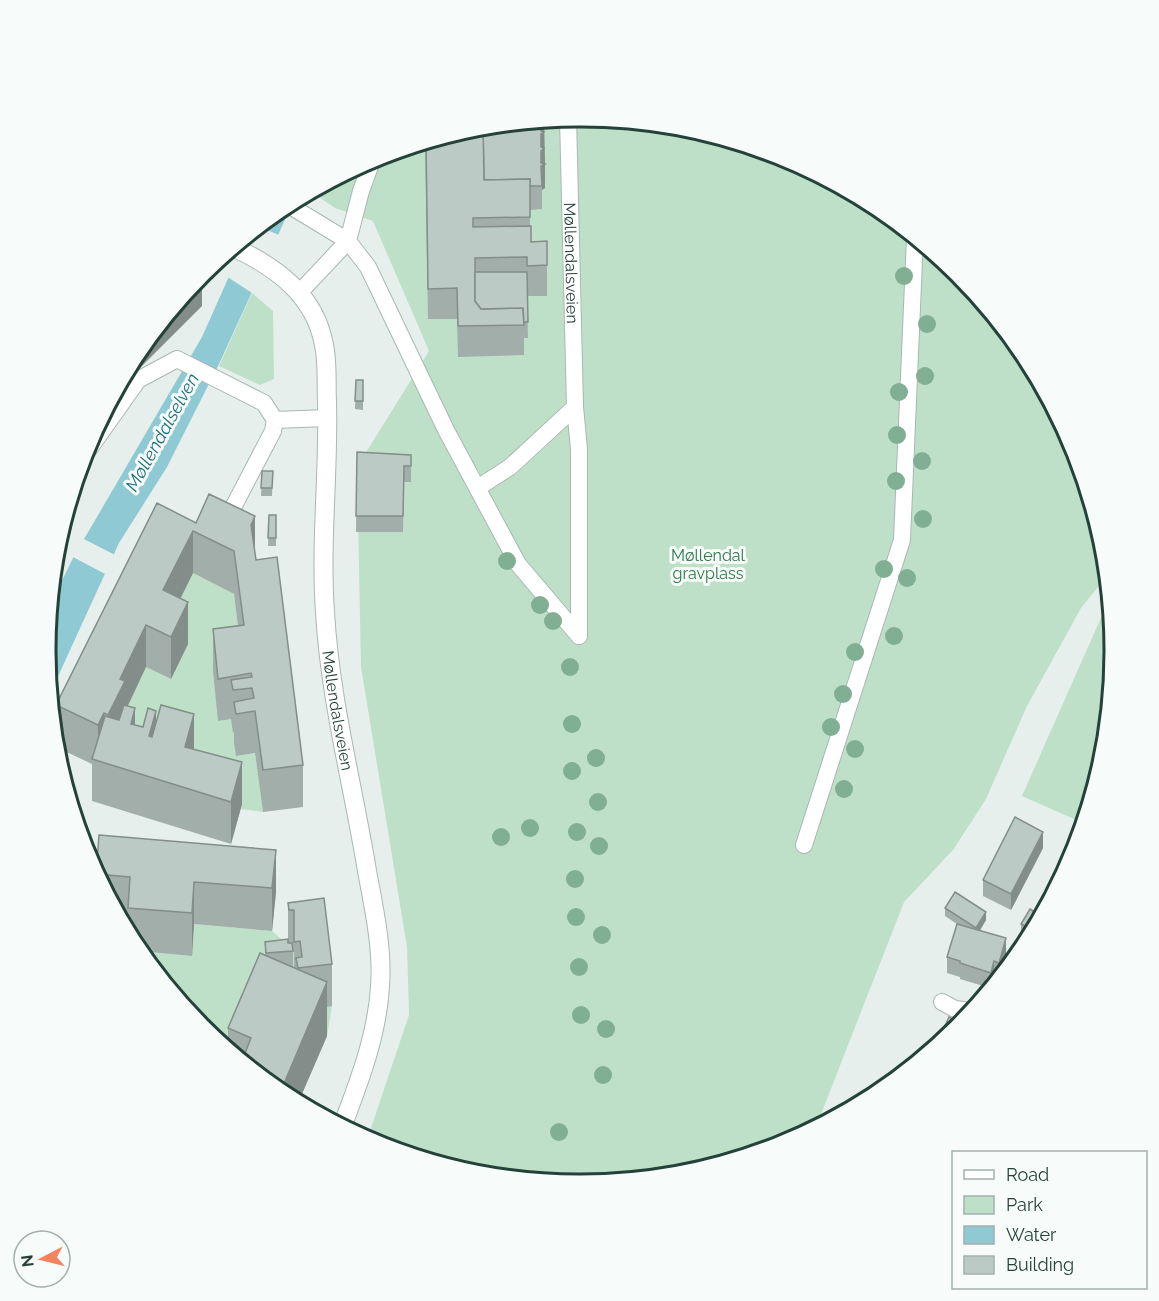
<svg xmlns="http://www.w3.org/2000/svg" width="1159" height="1301" viewBox="0 0 1159 1301" font-family="Raleway,sans-serif">
  <style>
    .green { fill: #bfe0c8 }
    .water { fill: #8ec9d4 }
    .pier { fill: #e6efeb }
    .lines { fill: none; stroke-linecap: round; stroke-linejoin: round }
    .service-casing { stroke: #a8b8b2; stroke-width: 18 }
    .tertiary-casing { stroke: #a8b8b2; stroke-width: 20 }
    .service { stroke: #fff; stroke-width: 16 }
    .tertiary { stroke: #fff; stroke-width: 18 }
    .tree { fill: #80af93 }
    .wall { fill: #a1aea9; fill-rule: evenodd }
    .shaded-wall { fill: #838d89 }
    .building { fill: #bbcac4; stroke: #838d89; stroke-width: 1.5 }
    .labels { text-anchor: middle; dominant-baseline: central; stroke-width: 6; stroke-linejoin: round; paint-order: stroke }
    .street-label { font-size: 16px; fill: #24423a; stroke: #f7fbf9 }
    .park-label { font-size: 16px; fill: #2d7a4b; stroke: #f7fbf9 }
    .water-label { font-size: 18px; font-style: italic; fill: #1c6f80; stroke: #f7fbf9 }
    .rim { fill: none; stroke: #24423a; stroke-width: 3 }
  </style>
  <rect width="100%" height="100%" fill="#e6efeb"/>
  <!-- green -->
  <g class="green">
    <path d="M580 116 684 126 784 157 877 206 958 273 1024 354 1073 446 1104 547 1107 576 1081 608 1027 706 986 799 953 850 904 902 816 1127 784 1144 683 1175 579 1185 475 1175 367 1140 409 1015 407 947 361 667 357 467 429 351 373 221 335 208 316 195 320 186 375 157 476 126Z"/>
    <path d="M252 293 273 311 274 379 260 385 219 366Z"/>
    <path d="M193 573 234 594 244 667 218 721 251 715 252 730 234 744 236 756 255 753 263 812 241 809V805L120 721 146 667 171 679 188 644 163 632Z"/>
    <path d="M1108 602 1114 651 1104 755 1083 823 1022 796Z"/>
    <path d="M194 924 272 931 288 945 289 952H294L298 1010 332 1006 327 1036 238 1059 201 1028 138 951 192 956Z"/>
  </g>
  <!-- water -->
  <path class="water" d="M294 200 219 364 167 467 119 543 49 696 45 650 49 607 73 558 202 337 248 234Z"/>
  <!-- pier -->
  <g class="pier">
    <path d="M258 226 281 236 252 293 226 276 244 237Z"/>
    <path d="M82 538 117 556 109 576 71 556Z"/>
  </g>
  <g class="lines">
    <!-- service casing -->
    <g class="service-casing">
      <g id="service">
        <path id="s1" d="M568 117 575 407 579 449V636"/>
        <path d="M287 204 348 241 368 267 446 430 518 564 579 636"/>
        <path d="M300 292 348 241 361 191 373 158"/>
        <path d="M82 459 138 380 177 359 264 403 275 420"/>
        <path d="M479 487 510 467 575 407"/>
        <path d="M228 517 273 431 275 420 327 418"/>
        <path d="M804 845 902 540 915 237"/>
        <path d="M942 1002 955 1009 972 1011"/>
      </g>
    </g>
    <!-- tertiary casing -->
    <g class="tertiary-casing">
      <g id="tertiary">
        <path id="s2" d="M233 247C276 267 315 295 324 345 328 363 326 384 327 402 329 472 320 542 325 612 330 700 353 785 367 871 374 909 383 949 380 987 377 1036 359 1082 342 1127"/>
      </g>
    </g>
    <!-- service -->
    <use href="#service" class="service"/>
    <!-- tertiary -->
    <use href="#tertiary" class="tertiary"/>
  </g>
  <!-- trees -->
  <g class="tree">
    <circle cx="904" cy="276" r="9"/>
    <circle cx="927" cy="324" r="9"/>
    <circle cx="925" cy="376" r="9"/>
    <circle cx="899" cy="392" r="9"/>
    <circle cx="897" cy="435" r="9"/>
    <circle cx="922" cy="461" r="9"/>
    <circle cx="896" cy="481" r="9"/>
    <circle cx="923" cy="519" r="9"/>
    <circle cx="507" cy="561" r="9"/>
    <circle cx="884" cy="569" r="9"/>
    <circle cx="907" cy="578" r="9"/>
    <circle cx="540" cy="605" r="9"/>
    <circle cx="553" cy="621" r="9"/>
    <circle cx="894" cy="636" r="9"/>
    <circle cx="855" cy="652" r="9"/>
    <circle cx="570" cy="667" r="9"/>
    <circle cx="843" cy="694" r="9"/>
    <circle cx="572" cy="724" r="9"/>
    <circle cx="831" cy="727" r="9"/>
    <circle cx="855" cy="749" r="9"/>
    <circle cx="596" cy="758" r="9"/>
    <circle cx="572" cy="771" r="9"/>
    <circle cx="844" cy="789" r="9"/>
    <circle cx="598" cy="802" r="9"/>
    <circle cx="530" cy="828" r="9"/>
    <circle cx="577" cy="832" r="9"/>
    <circle cx="501" cy="837" r="9"/>
    <circle cx="599" cy="846" r="9"/>
    <circle cx="575" cy="879" r="9"/>
    <circle cx="576" cy="917" r="9"/>
    <circle cx="602" cy="935" r="9"/>
    <circle cx="579" cy="967" r="9"/>
    <circle cx="581" cy="1015" r="9"/>
    <circle cx="606" cy="1029" r="9"/>
    <circle cx="603" cy="1075" r="9"/>
    <circle cx="559" cy="1132" r="9"/>
  </g>
  <!-- wall -->
  <g class="wall">
    <path d="M544 120 545 188 542 190V209L530 210V226L531 242 547 241V296H527L528 338H524V355L458 357 457 319H428L425 141 476 126Z"/>
    <path d="M356 380H363V410L355 409Z"/>
    <path d="M357 452 411 455V482H404L403 532H356Z"/>
    <path d="M262 471H273L272 496H261Z"/>
    <path d="M157 503 255 554 303 765V807L263 812 255 753 236 756 234 744V732L233 733 231 719 218 721 213 671V629L238 626 234 594 193 573 181 598 188 644 171 679 146 667 128 706 135 725 143 727 156 722 194 749 242 804 231 844 92 801V764L56 747V705Z"/>
    <path d="M269 515H276V546H268Z"/>
    <path d="M1043 848 1011 910 983 896V880Z"/>
    <path d="M276 850V892L272 931 194 924 192 956 138 951 135 947 128 935V919L119 918 96 874Z"/>
    <path d="M324 898 332 964V1006L327 1007V1036L298 1103 282 1095 228 1050V1028L265 955V942L288 940V903ZM293 952H294V968L293 967Z"/>
    <path d="M945 908 986 920 980 931 1006 955 999 977 998 979 994 978 992 987 990 988 960 979V977L947 973V957L957 924 945 916Z"/>
    <path d="M1041 916 1024 948 1023 933 1021 932V924Z"/>
  </g>
  <!-- shaded-wall -->
  <g class="shaded-wall">
    <path d="M541 120H544L545 164V188L542 190Z"/>
    <path d="M202 272V306L114 394 135 353Z"/>
    <path d="M255 516V558L251 525Z"/>
    <path d="M193 531V573L163 632V590Z"/>
    <path d="M61 560V584L50 599 53 571Z"/>
    <path d="M188 602V644L171 679V637Z"/>
    <path d="M146 625V667L125 711 108 757V715L120 679Z"/>
    <path d="M135 708V750L131 724Z"/>
    <path d="M156 711V753L149 778V736Z"/>
    <path d="M104 713V755L98 761V725Z"/>
    <path d="M194 714V756L185 789V747Z"/>
    <path d="M242 762V804L231 844V802Z"/>
    <path d="M1043 832V848L1011 910V894Z"/>
    <path d="M276 850V892L272 931V888Z"/>
    <path d="M194 882V924L192 956V913Z"/>
    <path d="M986 912V920L976 936V928Z"/>
    <path d="M1006 938V955L999 978V963Z"/>
    <path d="M994 961V978L991 987V973Z"/>
    <path d="M327 982V1036L298 1103 280 1093Z"/>
  </g>
  <!-- building -->
  <g class="building">
    <path d="M541 120V131L544 132 541 134V147L544 148 541 151V163L545 164 541 166 542 186H530V179L484 180 483 125Z"/>
    <path d="M483 125 484 180 530 179V217L473 218V227L531 226V242L547 241V265L527 266V257L475 258V301L481 309 523 308 524 325 458 326 457 288 428 289 426 141 476 126Z"/>
    <path d="M475 272H527L528 322H524L523 308 481 309 475 301Z"/>
    <path d="M356 380H363V401H355Z"/>
    <path d="M357 452 411 455V466H404L403 516H356Z"/>
    <path d="M262 471H273L272 488H261Z"/>
    <path d="M209 494 255 516 251 525 256 560 277 557 303 765 263 770 255 711 236 714 234 702 254 698 252 688 233 690 231 680 252 677 251 673 218 679 213 629 244 625 234 551 193 531 163 590 188 602 171 637 146 625 120 679 125 681 108 715 104 713 98 725 56 705 157 503 196 523Z"/>
    <path d="M269 515H276V538H268Z"/>
    <path d="M55 554 61 560 53 571Z"/>
    <path d="M124 705 135 708 131 724 143 727 148 708 156 711 149 736 152 737 161 705 194 714 185 747 242 762 231 802 92 759 105 716 119 720Z"/>
    <path d="M1015 817 1043 832 1011 894 983 880Z"/>
    <path d="M99 835 276 850 272 888 194 882 192 913 128 908 130 877 96 874Z"/>
    <path d="M955 892 986 912 976 928 945 908Z"/>
    <path d="M324 898 332 964 298 968 296 958 302 957 300 941 294 942V910H289L288 903Z"/>
    <path d="M1030 909 1041 916 1032 930 1021 924Z"/>
    <path d="M957 924 1006 938 999 963 994 961 991 973 960 963V961L947 957Z"/>
    <path d="M1024 929 1032 932 1024 948 1015 959Z"/>
    <path d="M288 939V943H292L293 951 266 953 265 942Z"/>
    <path d="M260 953 327 982 280 1093 242 1061 251 1038 228 1028Z"/>
    <path d="M949 1017 961 1024 957 1029 936 1046Z"/>
  </g>
  <g class="labels">
    <!-- street labels -->
    <g class="street-label">
      <text stroke="none"><textPath href="#s1" startOffset="146">Møllendalsveien</textPath></text>
      <text stroke="none"><textPath href="#s2" startOffset="506">Møllendalsveien</textPath></text>
    </g>
    <!-- park labels -->
    <g class="park-label">
      <text x="708" y="555">Møllendal<tspan x="708" dy="18">gravplass</tspan></text>
    </g>
    <!-- water labels -->
    <g class="water-label">
      <text transform="translate(162 432) rotate(-61)">Møllendalselven</text>
    </g>
  </g>
  <!-- crop -->
  <path d="M0 0H1159V1301H0ZM579 127H581A523 523 0 0 1 1104 650V651A523 523 0 0 1 581 1174H579A523 523 0 0 1 56 651V650A523 523 0 0 1 579 127Z" fill="#f7fbf9" fill-rule="evenodd"/>
  <path class="rim" d="M579 127H581A523 523 0 0 1 1104 650V651A523 523 0 0 1 581 1174H579A523 523 0 0 1 56 651V650A523 523 0 0 1 579 127Z"/>
  <!-- legend -->
  <rect x="952" y="1151" width="195" height="138" fill="#f7fbf9" stroke="#a3b1ad" stroke-width="1.5"/>
  <rect x="964" y="1170" width="30" height="9" fill="#ffffff" stroke="#a3b1ad" stroke-width="1.5"/>
  <text x="1006" y="1181" font-size="18" fill="#24423a">Road</text>
  <rect x="964" y="1196" width="30" height="18" fill="#bfe0c8" stroke="#a3b1ad" stroke-width="1.5"/>
  <text x="1006" y="1211" font-size="18" fill="#24423a">Park</text>
  <rect x="964" y="1226" width="30" height="18" fill="#8ec9d4" stroke="#a3b1ad" stroke-width="1.5"/>
  <text x="1006" y="1241" font-size="18" fill="#24423a">Water</text>
  <rect x="964" y="1256" width="30" height="18" fill="#bbcac4" stroke="#a3b1ad" stroke-width="1.5"/>
  <text x="1006" y="1271" font-size="18" fill="#24423a">Building</text>
  <!-- north arrow -->
  <g transform="translate(42 1259) rotate(263)"><circle r="28" fill="#f7fbf9" stroke="#a3b1ad" stroke-width="1.5"/>
  <path d="M0-4.5L10 22L0 15L-10 22Z" fill="#f4845f"/>
  <text y="-9" font-size="16" font-weight="bold" text-anchor="middle" fill="#24423a">N</text>
  </g>
</svg>
